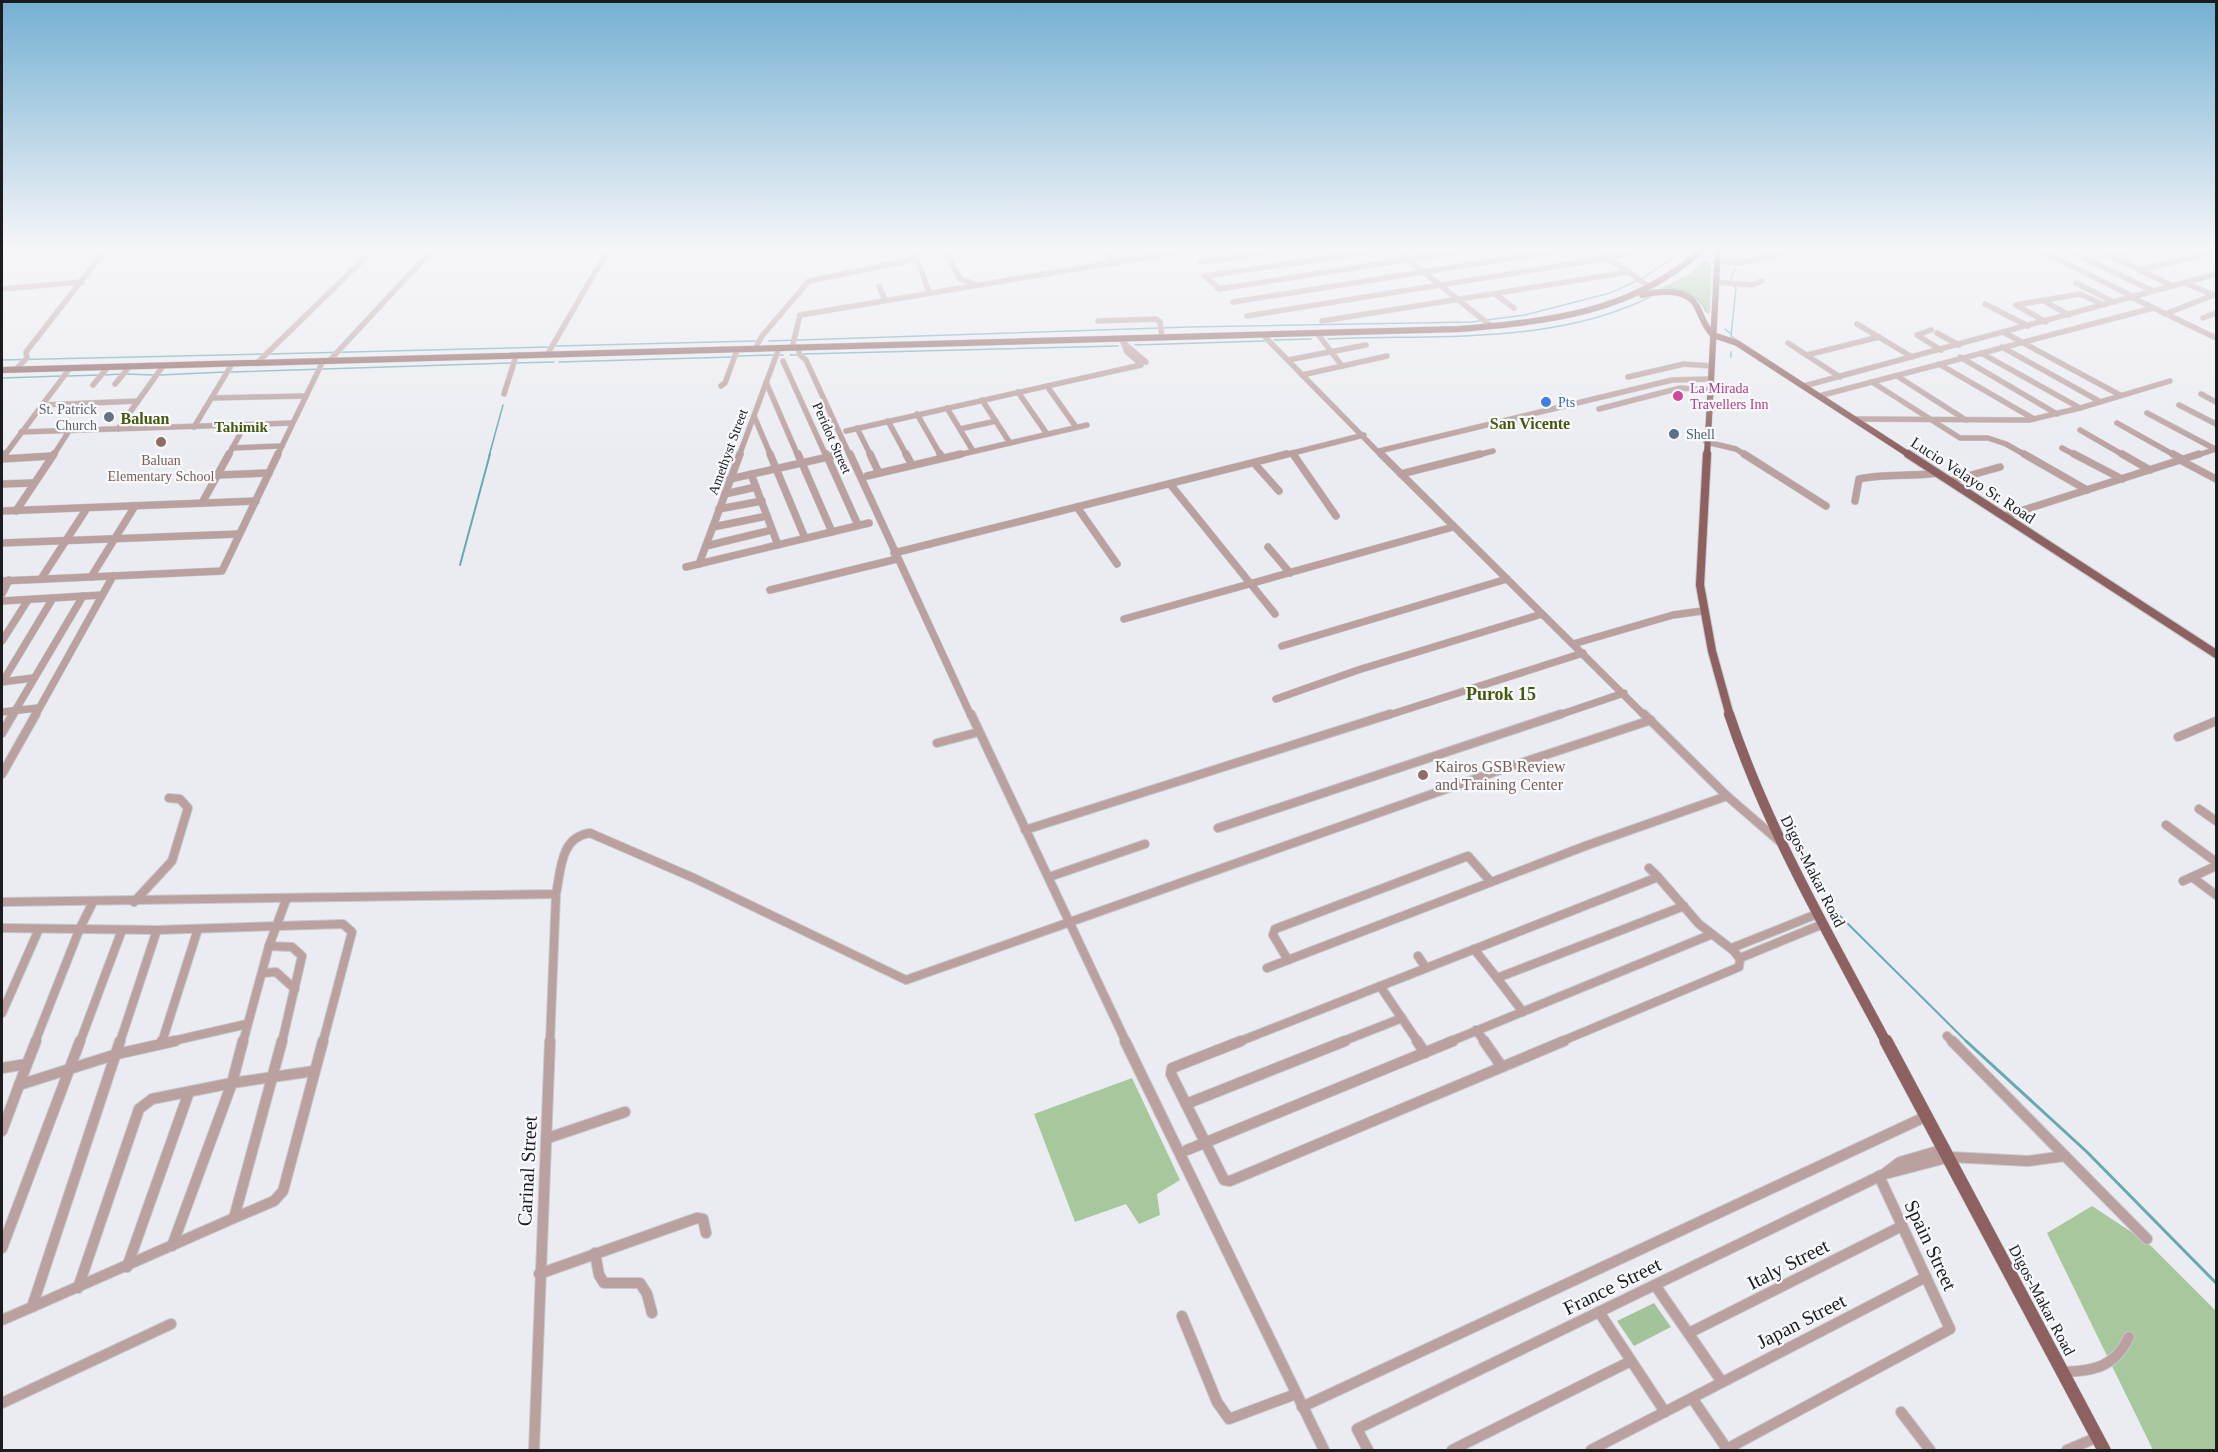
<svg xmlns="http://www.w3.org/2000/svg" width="2218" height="1452" viewBox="0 0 2218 1452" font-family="'Times New Roman',serif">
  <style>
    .green { fill: #a3c49a }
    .forest { fill: #a7c89d }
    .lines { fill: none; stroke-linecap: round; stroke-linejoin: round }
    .stream-far2 { stroke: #66a9b0; stroke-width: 1.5 }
    .stream-far1 { stroke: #66a9b0; stroke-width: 2 }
    .stream { stroke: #66a9b0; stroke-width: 3 }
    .minor-far3-casing { stroke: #c6c7cb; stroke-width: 6 }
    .minor-far2-casing { stroke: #c6c7cb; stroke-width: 8 }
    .minor-far1-casing { stroke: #c6c7cb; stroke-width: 10 }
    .minor-casing { stroke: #c6c7cb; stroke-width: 12 }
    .major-far3-casing { stroke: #c6c7cb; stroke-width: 7 }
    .major-far2-casing { stroke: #c6c7cb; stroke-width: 10 }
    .major-far1-casing { stroke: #c6c7cb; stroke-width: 11 }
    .major-casing { stroke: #c6c7cb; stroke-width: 14 }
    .minor-far3 { stroke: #baa09f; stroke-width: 5 }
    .minor-far2 { stroke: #baa09f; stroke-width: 7 }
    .minor-far1 { stroke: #baa09f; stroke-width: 8 }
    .minor { stroke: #baa09f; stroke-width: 10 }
    .major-far3 { stroke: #8d615f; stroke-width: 6 }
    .major-far2 { stroke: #8d615f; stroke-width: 8 }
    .major-far1 { stroke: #8d615f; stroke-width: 10 }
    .major { stroke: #8d615f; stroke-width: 13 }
    .hotel-dot { fill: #d1479c; stroke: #f8fafe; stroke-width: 2 }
    .shop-dot { fill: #3f7fe0; stroke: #f8fafe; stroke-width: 2 }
    .worship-dot { fill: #6b7280; stroke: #f8fafe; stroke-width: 2 }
    .service-dot { fill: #5c6f8a; stroke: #f8fafe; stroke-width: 2 }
    .education-dot { fill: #8d6e63; stroke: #f8fafe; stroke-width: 2 }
    .labels { text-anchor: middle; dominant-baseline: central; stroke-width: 4.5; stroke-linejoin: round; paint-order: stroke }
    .far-hotel-label { font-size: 14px; fill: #b23c85; stroke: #f8fafe; text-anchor: start }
    .far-shop-label { font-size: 14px; fill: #366cbe; stroke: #f8fafe; text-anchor: start }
    .far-worship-label { font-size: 14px; fill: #5b616d; stroke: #f8fafe; text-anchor: end }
    .far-service-label { font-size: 14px; fill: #4e5e75; stroke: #f8fafe; text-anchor: start }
    .far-street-label { font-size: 14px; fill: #1c1c1e; stroke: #f8fafe }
    .far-education-label { font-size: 14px; fill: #785e54; stroke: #f8fafe }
    .far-neighbourhood-label { font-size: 15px; font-weight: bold; fill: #45590c; stroke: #f8fafe }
    .far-quarter-label { font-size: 16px; font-weight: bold; fill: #45590c; stroke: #f8fafe }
    .street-label { font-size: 16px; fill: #1c1c1e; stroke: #f8fafe }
    .education-label { font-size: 16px; fill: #785e54; stroke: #f8fafe; text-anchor: start }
    .neighbourhood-label { font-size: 18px; font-weight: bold; fill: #45590c; stroke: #f8fafe }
    .near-street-label { font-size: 20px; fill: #1c1c1e; stroke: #f8fafe }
  </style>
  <rect width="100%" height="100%" fill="#ebecf1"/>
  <!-- green -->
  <g class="green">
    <path d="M1705 260 1711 263 1710 313 1707 314 1700 301 1688 294 1661 288 1689 274Z"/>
    <path d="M1654 1303 1671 1327 1634 1346 1617 1321Z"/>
  </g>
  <!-- forest -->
  <g class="forest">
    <path d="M1132 1078 1180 1180 1157 1194 1160 1215 1139 1224 1126 1204 1075 1222 1034 1114Z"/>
    <path d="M2092 1206 2148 1243 2216 1311V1450H2153L2047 1233Z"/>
  </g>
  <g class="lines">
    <!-- stream-far2 -->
    <g class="stream-far2">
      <path d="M1731 280 1735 268"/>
      <path d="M1733 285 1736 288 1731 336 1737 340"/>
      <path d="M1662 289C1681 287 1697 293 1706 311"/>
      <path d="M1725 329 1731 334"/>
      <path d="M1328 339C1436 334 1555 346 1654 295"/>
      <path d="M1274 340 1311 339"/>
      <path d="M769 341 1190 327 1471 322 1525 315 1610 293 1643 278 1687 248"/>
      <path d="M1135 345 1265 341"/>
      <path d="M556 346 755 341"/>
      <path d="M1731 352V357"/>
      <path d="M269 354 548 347"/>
      <path d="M803 354 1118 346"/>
      <path d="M780 355H783"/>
      <path d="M790 355H796"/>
      <path d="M737 356 774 355"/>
      <path d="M2 360 263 354"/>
      <path d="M559 362 733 357"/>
      <path d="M515 363 554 362"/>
      <path d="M230 372 511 363"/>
      <path d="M125 374 154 375"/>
      <path d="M104 375 122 374"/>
      <path d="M160 375 225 372"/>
      <path d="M67 376 100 375"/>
      <path d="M2 378 62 376"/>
      <path d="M489 456 503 405"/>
    </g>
    <!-- stream-far1 -->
    <g class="stream-far1">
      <path d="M460 565 490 454"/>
      <path d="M1833 909 1967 1042"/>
    </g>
    <!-- stream -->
    <path class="stream" d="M1966 1041 2087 1152 2216 1283"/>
    <!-- minor-far3 casing -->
    <g class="minor-far3-casing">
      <g id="minor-far3">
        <path d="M913 248 929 292"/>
        <path d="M944 248 960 279 975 284"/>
        <path d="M1103 248 1115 263"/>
        <path d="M1592 248 1650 287"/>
        <path d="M2035 248 2134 297"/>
        <path d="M2063 248 2153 291"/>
        <path d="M2094 248 2173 286"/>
        <path d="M1395 249 1491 326"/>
        <path d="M526 251 644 252 740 248"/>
        <path d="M2110 256 2141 248"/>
        <path d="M1718 261 1739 263 1806 248"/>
        <path d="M1201 262 1296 248"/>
        <path d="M2140 270 2216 251"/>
        <path d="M1205 276 1219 289 1481 248"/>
        <path d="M1205 276 1397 248"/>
        <path d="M1716 282 1752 285 1762 281"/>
        <path d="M2076 283 2114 302"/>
        <path d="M2185 283 2216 296"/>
        <path d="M879 286 885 300"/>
        <path d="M2 289 82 282"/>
        <path d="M1495 294 1514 308"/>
        <path d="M2131 297 2216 338"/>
        <path d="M2042 300 2069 315"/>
        <path d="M1233 302 1575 248"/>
        <path d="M1985 304 2028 326"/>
        <path d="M2165 314 2214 295"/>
        <path d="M1247 316 1608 258 1649 248"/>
        <path d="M2203 318 2216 313"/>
        <path d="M1098 321 1156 319 1160 322 1162 338"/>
        <path d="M1322 321 1629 272"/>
        <path d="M2046 322 2016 305 2080 294 2104 305"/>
        <path d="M1857 324 1912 357"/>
        <path d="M1931 330 1917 335 1941 350"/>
        <path d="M1317 333 1342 366"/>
        <path d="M1937 333 1959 345"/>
        <path d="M2005 333 2120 395"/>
        <path d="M1263 335 1382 456"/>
        <path d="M1122 339 1127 352 1141 364"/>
        <path d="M1788 343 1840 377"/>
        <path d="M1125 344 1146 362"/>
        <path d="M2002 347 2099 401"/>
        <path d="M792 348 800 315 1201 248"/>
        <path d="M799 348V354L806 360 850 456"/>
        <path d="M755 349 762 336 809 281 916 259"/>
        <path d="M1981 353 2080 408"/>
        <path d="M547 355 608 250"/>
        <path d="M1807 355 1879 337"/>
        <path d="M1960 357 2057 414"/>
        <path d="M1288 360 1366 345"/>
        <path d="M329 361 434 248"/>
        <path d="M783 361 826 456"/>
        <path d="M257 363 366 257"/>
        <path d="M1939 364 2034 419"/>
        <path d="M15 370 27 358 26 352 107 248"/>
        <path d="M1302 375 1387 356"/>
        <path d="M1897 376 1966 420"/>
        <path d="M1628 377 1684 364 1711 366"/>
        <path d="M766 382 798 456"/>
        <path d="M1872 382 1960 438H1988L2006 444 2027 456"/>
        <path d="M115 384 130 366"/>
        <path d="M93 385 108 367"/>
        <path d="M721 386 725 383 737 350"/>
        <path d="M1047 386 1076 427"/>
        <path d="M1804 386 2216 274"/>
        <path d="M1018 392 1047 434"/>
        <path d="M504 394 516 356"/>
        <path d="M2201 394 2216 402"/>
        <path d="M1819 396 2153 308"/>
        <path d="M212 398 306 396"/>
        <path d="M982 400 1010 443"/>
        <path d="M42 405 138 401"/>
        <path d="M2179 405 2216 424"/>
        <path d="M947 408 973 451"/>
        <path d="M1599 409 1680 388 1710 390"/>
        <path d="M2147 413 2215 449"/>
        <path d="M917 414 941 456"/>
        <path d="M754 416 771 456"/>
        <path d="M1854 419 2029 420 2080 408 2170 381"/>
        <path d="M888 421 907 456"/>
        <path d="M2117 423 2176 456"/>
        <path d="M194 427 232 364"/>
        <path d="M857 428 871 456"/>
        <path d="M118 429 163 366"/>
        <path d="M960 429 996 421"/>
        <path d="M2080 430 2125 456"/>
        <path d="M846 431 1141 365"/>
        <path d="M21 432 292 423"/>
        <path d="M1706 442 1736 449 1747 456"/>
        <path d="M232 448 282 446"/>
        <path d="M2062 448 2077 456"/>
        <path d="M1379 451 1672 380 1710 379"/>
        <path d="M1292 453 1294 456"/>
        <path d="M4 456 70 368"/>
        <path d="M53 456 69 431"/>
        <path d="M228 456 245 425"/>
        <path d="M277 456 323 361"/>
        <path d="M739 456 779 348"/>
        <path d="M834 456 837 455"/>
        <path d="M954 456 1087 425"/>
        <path d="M1281 456 1364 435"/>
        <path d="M1474 456 1493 451"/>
        <path d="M2195 456 2216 449"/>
      </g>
    </g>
    <!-- minor-far2 casing -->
    <g class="minor-far2-casing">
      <g id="minor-far2">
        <path d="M770 454 805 538"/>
        <path d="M798 454 832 532"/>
        <path d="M826 454 858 525"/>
        <path d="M850 454 971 716"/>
        <path d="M870 454 879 473"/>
        <path d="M906 454 912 465"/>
        <path d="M940 454 942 458"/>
        <path d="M1293 454 1336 516"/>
        <path d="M1381 454 1645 716"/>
        <path d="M1744 454 1826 506"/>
        <path d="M2024 454 2087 490"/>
        <path d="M2074 454 2122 479"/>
        <path d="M2122 454 2150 470"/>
        <path d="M2173 454 2182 459"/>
        <path d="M2 458 5 454"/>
        <path d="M2 459 52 456"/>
        <path d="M2180 460 2216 479"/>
        <path d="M1254 463 1279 491"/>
        <path d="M751 474 778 545"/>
        <path d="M1401 474 1480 454"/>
        <path d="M218 475 269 473"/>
        <path d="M867 476 961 454"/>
        <path d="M730 479 837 455"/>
        <path d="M1950 481 2000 467"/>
        <path d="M2 484 34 483"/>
        <path d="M1170 484 1275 614"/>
        <path d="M725 494 756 487"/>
        <path d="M1855 501 1859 479C1885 473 1911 477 1938 473"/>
        <path d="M202 503 229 454"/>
        <path d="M1077 507 1117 564"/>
        <path d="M719 509 762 501"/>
        <path d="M2 511 256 501"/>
        <path d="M16 511 54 454"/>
        <path d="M2005 516 2199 454"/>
        <path d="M713 527 767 516"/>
        <path d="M2 543 239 534"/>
        <path d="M706 546 772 530"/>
        <path d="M1268 547 1290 573"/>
        <path d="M894 553 1287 454"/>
        <path d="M699 564 740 454"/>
        <path d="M686 567 869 523"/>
        <path d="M91 577 135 506"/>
        <path d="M41 579 87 508"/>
        <path d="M2 581 222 571 278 454"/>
        <path d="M770 590 897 559"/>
        <path d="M2 594 9 580"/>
        <path d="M2 601 102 595"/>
        <path d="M1124 619 1453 527"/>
        <path d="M2 641 28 600"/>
        <path d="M1573 644 1673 615 1702 611"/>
        <path d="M1282 646 1507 579"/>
        <path d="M3 681 53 598"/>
        <path d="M2 682 33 678"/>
        <path d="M1276 699 1358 670 1542 614"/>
        <path d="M2 712 38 708"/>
        <path d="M12 716 83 596"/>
        <path d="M35 716 113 576"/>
        <path d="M1386 716 1583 653"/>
        <path d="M1556 716 1624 693"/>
      </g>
    </g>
    <!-- minor-far1 casing -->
    <g class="minor-far1-casing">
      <g id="minor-far1">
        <path d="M971 714 1126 1042"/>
        <path d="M1644 714 1727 796 1779 841"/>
        <path d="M2 733 13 714"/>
        <path d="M2178 737 2216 721"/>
        <path d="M937 743 979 732"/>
        <path d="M2 774 36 714"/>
        <path d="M2199 809 2216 821"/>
        <path d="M2166 825 2216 862"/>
        <path d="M1218 828 1561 714"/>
        <path d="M1025 830 1390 714"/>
        <path d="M1649 868 1658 877"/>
        <path d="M1049 877 1145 844"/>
        <path d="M2192 877 2216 895"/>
        <path d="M2183 881 2216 866"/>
        <path d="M2 902 556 894C561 870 560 837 590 833L696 879 906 980 1500 770 1651 720"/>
        <path d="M134 902 172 861 188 808 180 799 169 798"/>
        <path d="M2 928 157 930 343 924 352 932 323 1042"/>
        <path d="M269 946 292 947 302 956 282 1042"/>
        <path d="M1732 948 1817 914"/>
        <path d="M1474 949 1497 978 1684 906"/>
        <path d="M1418 956 1426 968"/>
        <path d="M1740 958 1823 924"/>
        <path d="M1288 960 1273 935 1275 929 1468 856 1491 882"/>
        <path d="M1267 968 1588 845 1727 796"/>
        <path d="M263 973 276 972 295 989"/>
        <path d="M1497 978 1523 1012"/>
        <path d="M1380 986 1418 1042"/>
        <path d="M2 1013 39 929"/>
        <path d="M1476 1030 1485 1042"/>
        <path d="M1947 1036 1953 1042"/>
        <path d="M35 1042 80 928 93 902"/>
        <path d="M80 1042 122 930"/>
        <path d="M120 1042 157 930"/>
        <path d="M162 1042 198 929"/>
        <path d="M168 1042 247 1024"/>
        <path d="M243 1042 269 946 286 900"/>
        <path d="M550 1042 556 894"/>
        <path d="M1238 1042 1658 877 1699 924 1734 951 1740 959 1739 967 1560 1042"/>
        <path d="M1341 1042 1402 1018"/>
        <path d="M1449 1042 1710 935"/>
      </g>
    </g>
    <!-- minor casing -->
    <g class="minor-casing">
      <g id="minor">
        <path d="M243 1041 232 1083 314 1071"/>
        <path d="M1125 1041 1324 1450"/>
        <path d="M1241 1041 1172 1068 1171 1074 1224 1180 1230 1181 1564 1041"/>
        <path d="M1417 1041 1425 1053"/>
        <path d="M1484 1041 1502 1067"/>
        <path d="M161 1044 162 1041"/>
        <path d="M2 1068 27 1064 36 1041"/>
        <path d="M19 1085 117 1054 175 1041"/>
        <path d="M1186 1104 1345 1041"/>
        <path d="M2 1131 27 1064"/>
        <path d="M548 1138 625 1112"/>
        <path d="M1187 1150 1453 1041"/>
        <path d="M2065 1156 2147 1239"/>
        <path d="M1885 1174 1950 1157 2028 1161 2065 1156 1952 1041"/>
        <path d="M234 1218 274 1201 283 1191 323 1041"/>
        <path d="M172 1246 232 1083"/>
        <path d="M2 1248 80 1041"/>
        <path d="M595 1253 599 1275 604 1283H640L647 1294 652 1313"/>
        <path d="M127 1267 189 1092"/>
        <path d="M539 1274 697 1218 703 1219 706 1233"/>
        <path d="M1655 1285 1722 1382"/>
        <path d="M78 1288 139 1109 152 1099 232 1083"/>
        <path d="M32 1307 234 1218 282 1041"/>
        <path d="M1599 1312 1665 1412"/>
        <path d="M1182 1316 1217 1402 1229 1419 1296 1394"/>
        <path d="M2 1320 32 1307 120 1041"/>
        <path d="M1689 1333 1902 1226"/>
        <path d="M2063 1372C2094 1371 2115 1367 2129 1337"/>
        <path d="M1692 1398 1727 1449"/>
        <path d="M2 1403 171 1324"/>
        <path d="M1302 1407 1927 1116"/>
        <path d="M1901 1412 1930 1450"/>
        <path d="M534 1450 550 1041"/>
        <path d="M1368 1450 1357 1429 1884 1174 1900 1162 1945 1149"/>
        <path d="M1452 1450 1631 1361"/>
        <path d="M1591 1450 1926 1277"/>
        <path d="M1725 1450 1950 1329 1879 1176"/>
        <path d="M2067 1450 2098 1437"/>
      </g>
    </g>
    <!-- major-far3 casing -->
    <g class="major-far3-casing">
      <g id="major-far3">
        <path d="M1642 295C1659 291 1685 287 1696 305 1702 316 1704 326 1713 335"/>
        <path d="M1713 335 1737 343 1911 456"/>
        <path d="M2 370 1459 329C1551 321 1633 313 1704 248"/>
        <path d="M1707 456 1718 248"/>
      </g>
    </g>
    <!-- major-far2 casing -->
    <g class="major-far2-casing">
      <g id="major-far2">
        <path d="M1707 454 1700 585 1712 651 1730 716"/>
        <path d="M1908 454 2216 654"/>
      </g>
    </g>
    <!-- major-far1 casing -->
    <g class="major-far1-casing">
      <path id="major-far1" d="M1729 714C1768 831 1829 934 1886 1042"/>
    </g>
    <!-- major casing -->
    <g class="major-casing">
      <path id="major" d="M1886 1041 2104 1450"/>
    </g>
    <!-- minor-far3 -->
    <use href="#minor-far3" class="minor-far3"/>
    <!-- minor-far2 -->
    <use href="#minor-far2" class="minor-far2"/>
    <!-- minor-far1 -->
    <use href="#minor-far1" class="minor-far1"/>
    <!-- minor -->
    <use href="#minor" class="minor"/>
    <!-- major-far3 -->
    <use href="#major-far3" class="major-far3"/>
    <!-- major-far2 -->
    <use href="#major-far2" class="major-far2"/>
    <!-- major-far1 -->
    <use href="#major-far1" class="major-far1"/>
    <!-- major -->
    <use href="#major" class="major"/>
  </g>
  <!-- sky -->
  <linearGradient id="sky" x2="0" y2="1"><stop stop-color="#74b0d2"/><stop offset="0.55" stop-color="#f6f6f9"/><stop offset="1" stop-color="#f6f6f9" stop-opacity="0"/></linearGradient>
  <rect width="2218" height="452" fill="url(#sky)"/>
  <!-- markers -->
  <circle class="hotel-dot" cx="1678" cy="396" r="6"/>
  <circle class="shop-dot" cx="1546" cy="402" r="6"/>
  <circle class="worship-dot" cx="109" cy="417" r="6"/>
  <circle class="service-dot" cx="1674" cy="434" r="6"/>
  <g class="education-dot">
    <circle cx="161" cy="442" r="6"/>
    <circle cx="1423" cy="775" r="6"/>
  </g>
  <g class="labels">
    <!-- far-hotel labels -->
    <g class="far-hotel-label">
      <text x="1690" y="388">La Mirada<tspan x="1690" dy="16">Travellers Inn</tspan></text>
    </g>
    <!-- far-shop labels -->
    <g class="far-shop-label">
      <text x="1558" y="402">Pts</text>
    </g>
    <!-- far-worship labels -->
    <g class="far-worship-label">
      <text x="97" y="409">St. Patrick<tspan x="97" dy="16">Church</tspan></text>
    </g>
    <!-- far-service labels -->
    <g class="far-service-label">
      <text x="1686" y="434">Shell</text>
    </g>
    <!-- far-street labels -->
    <g class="far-street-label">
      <text transform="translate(832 438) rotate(66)">Peridot Street</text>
      <text transform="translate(728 452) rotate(-70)">Amethyst Street</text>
    </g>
    <!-- far-education labels -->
    <g class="far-education-label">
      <text x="161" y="460">Baluan<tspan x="161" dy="16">Elementary School</tspan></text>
    </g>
    <!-- far-neighbourhood labels -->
    <g class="far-neighbourhood-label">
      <text x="241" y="427">Tahimik</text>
    </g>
    <!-- far-quarter labels -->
    <g class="far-quarter-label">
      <text x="145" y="418">Baluan</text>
      <text x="1530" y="423">San Vicente</text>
    </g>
    <!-- street labels -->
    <g class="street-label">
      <text transform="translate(1973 480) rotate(33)">Lucio Velayo Sr. Road</text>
      <text transform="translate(1813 871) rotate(63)">Digos-Makar Road</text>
      <text transform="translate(2042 1300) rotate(62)">Digos-Makar Road</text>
    </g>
    <!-- education labels -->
    <g class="education-label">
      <text x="1435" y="766">Kairos GSB Review<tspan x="1435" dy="18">and Training Center</tspan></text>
    </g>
    <!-- neighbourhood labels -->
    <g class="neighbourhood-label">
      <text x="1501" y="694">Purok 15</text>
    </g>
    <!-- near-street labels -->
    <g class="near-street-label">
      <text transform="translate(527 1171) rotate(-87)">Carinal Street</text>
      <text transform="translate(1931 1245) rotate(65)">Spain Street</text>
      <text transform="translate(1788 1264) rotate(-27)">Italy Street</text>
      <text transform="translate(1612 1286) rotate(-26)">France Street</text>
      <text transform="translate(1801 1321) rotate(-27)">Japan Street</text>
    </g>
  </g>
  <!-- border -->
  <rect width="2218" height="1452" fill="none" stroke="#1c1c1e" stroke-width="6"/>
</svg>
